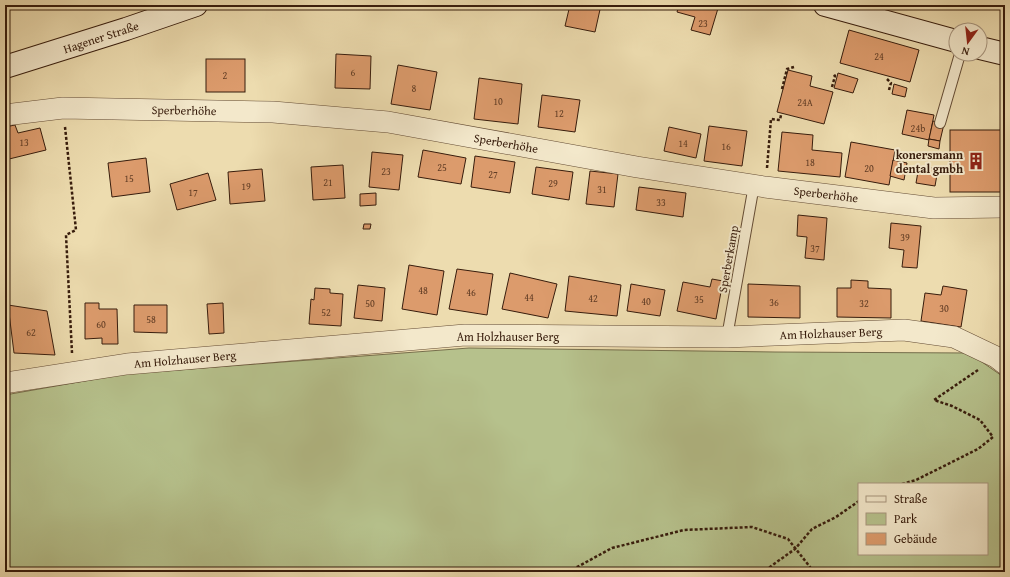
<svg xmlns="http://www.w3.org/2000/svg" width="1010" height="577" viewBox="0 0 1010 577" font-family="'Gentium Book Plus',serif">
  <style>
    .green { fill: #b6c18c; stroke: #766e4c; fill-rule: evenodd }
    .building { fill: #dc9b6c; stroke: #371c0c }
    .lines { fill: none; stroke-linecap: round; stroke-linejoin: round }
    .service-casing { stroke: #644c35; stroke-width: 12 }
    .minor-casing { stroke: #644c35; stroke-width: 22 }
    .secondary-casing { stroke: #371c0c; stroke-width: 24 }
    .path { stroke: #371c0c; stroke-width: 2.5; stroke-dasharray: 3 2; stroke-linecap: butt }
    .service { stroke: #f3e8cb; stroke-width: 10 }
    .minor { stroke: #f3e8cb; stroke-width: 21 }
    .secondary { stroke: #f3e8cb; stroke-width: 22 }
    .labels { text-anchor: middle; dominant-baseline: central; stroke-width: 4; stroke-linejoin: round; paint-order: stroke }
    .number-label { font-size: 10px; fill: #603c24 }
    .street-label { font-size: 12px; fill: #371c0c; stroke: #f3e8cb }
    .poi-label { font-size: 12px; font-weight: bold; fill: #371c0c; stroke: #f3e8cb; text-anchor: end }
  </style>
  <rect width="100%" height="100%" fill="#eddcaf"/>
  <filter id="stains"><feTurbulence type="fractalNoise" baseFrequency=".005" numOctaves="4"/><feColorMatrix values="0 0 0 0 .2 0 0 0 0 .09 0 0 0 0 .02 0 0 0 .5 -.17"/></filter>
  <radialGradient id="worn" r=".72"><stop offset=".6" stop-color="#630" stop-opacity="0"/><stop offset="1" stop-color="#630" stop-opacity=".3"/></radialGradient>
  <!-- green -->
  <path class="green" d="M469 348 775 352 969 353 1005 378V572H5V395L124 374ZM859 484H987V554H859Z"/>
  <!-- building -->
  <g class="building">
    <path d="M353 5H369L354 8Z"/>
    <path d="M570 5H601L595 32 565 26Z"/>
    <path d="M651 5H667L666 9Z"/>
    <path d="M679 5H719L710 35 691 30 695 17 677 12Z"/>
    <path d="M849 30 919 50 910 82 840 63Z"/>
    <path d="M336 54 371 56 370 89 335 88Z"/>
    <rect x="206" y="59" width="39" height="33"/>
    <path d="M398 65 437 72 430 110 391 104Z"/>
    <path d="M788 70 812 76 810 86 833 92 824 124 777 112Z"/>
    <path d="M838 73 858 79 853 93 834 88Z"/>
    <path d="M479 78 522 84 518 124 474 119Z"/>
    <path d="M894 84 907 88 905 97 892 94Z"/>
    <path d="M542 95 580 100 575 132 538 127Z"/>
    <path d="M907 110 934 115 929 140 902 134Z"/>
    <path d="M933 121 944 124 940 141 929 139Z"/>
    <path d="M15 125 18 133 40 128 46 150 5 160V127Z"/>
    <path d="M709 126 747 131 742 166 704 161Z"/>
    <path d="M669 127 701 134 696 158 664 151Z"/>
    <rect x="950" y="130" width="52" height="62"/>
    <path d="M782 132 813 135 812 150 842 153 840 177 778 171Z"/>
    <path d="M929 139 940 141 939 149 928 146Z"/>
    <path d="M851 142 895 150 889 185 845 177Z"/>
    <path d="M423 150 466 158 461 184 418 177Z"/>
    <path d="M372 152 403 155 399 190 369 187Z"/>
    <path d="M475 156 515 162 510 193 471 187Z"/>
    <path d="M146 158 150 192 112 197 108 163Z"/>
    <path d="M893 160 907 163 904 180 890 176Z"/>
    <path d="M343 165 345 198 313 200 311 167Z"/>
    <path d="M919 166 938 169 935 186 916 183Z"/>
    <path d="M536 167 573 172 569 200 532 194Z"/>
    <path d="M262 169 265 201 230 204 228 172Z"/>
    <path d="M590 171 618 174 614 207 586 204Z"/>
    <path d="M208 173 216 200 177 210 170 184Z"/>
    <path d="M639 187 686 193 683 217 636 210Z"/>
    <path d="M376 193V205L360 206V194Z"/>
    <path d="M798 215 827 218 824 260 805 258 807 237 797 236Z"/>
    <path d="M891 223 921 226 917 268 902 267 904 250 889 248Z"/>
    <path d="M364 224H371L370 229H363Z"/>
    <path d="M409 265 444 271 437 315 402 309Z"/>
    <path d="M457 269 493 274 487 315 449 309Z"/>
    <path d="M510 273 557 284 548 318 502 309Z"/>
    <path d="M569 276 621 285 617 316 565 311Z"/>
    <path d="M712 279 723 281 716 319 677 311 683 282 710 287Z"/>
    <path d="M851 280 868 281V288L891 289V318L837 317V288H851Z"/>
    <path d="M631 284 665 290 660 316 627 311Z"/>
    <path d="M748 284 800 286V318L748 317Z"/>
    <path d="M358 285 385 288 382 321 354 318Z"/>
    <path d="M943 286 967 290 961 327 921 321 925 293 941 295Z"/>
    <path d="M315 288 330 289V293L343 294 341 326 309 324 311 299 314 300Z"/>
    <path d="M85 303H99V309H117L118 344H102V338L85 339Z"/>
    <path d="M223 303 224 333 209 334 207 304Z"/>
    <path d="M8 305 47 311 55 355 14 353Z"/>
    <path d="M134 305H167V333L134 332Z"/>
  </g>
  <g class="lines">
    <!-- service casing -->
    <g class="service-casing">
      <g id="service">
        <path d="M940 123 960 54"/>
        <path d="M727 337 754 185"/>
      </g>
    </g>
    <!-- minor casing -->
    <g class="minor-casing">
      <g id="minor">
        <path d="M5 115 63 108 273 112 388 122 637 167 765 187 934 208 1005 207"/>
        <path d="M5 383 127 364 465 335 727 337 904 330 954 337 996 357 1005 364"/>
      </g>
    </g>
    <!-- secondary casing -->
    <g class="secondary-casing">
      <g id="secondary">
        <path d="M825 5 956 41"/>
        <path d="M980 48 1005 54"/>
        <path d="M5 67 126 29 196 5"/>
      </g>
    </g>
    <!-- path -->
    <g class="path">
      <path d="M887 79 891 83 889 90"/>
      <path d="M832 87 835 76 833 73"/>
      <path d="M782 89 787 69 794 67"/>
      <path d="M65 127 76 230 66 235 72 353"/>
      <path d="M767 168 771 119 780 120 781 115"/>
      <path d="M902 484 916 480 978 449 993 437 980 420 952 406 934 400 978 370"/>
      <path d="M568 572 612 548 684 530 752 527 788 539 810 567V572"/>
      <path d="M686 572 691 571 704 572"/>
      <path d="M750 572 767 569 795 549 812 529 836 517 859 501"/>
    </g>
    <!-- service -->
    <use href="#service" class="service"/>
    <!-- minor -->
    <use href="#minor" class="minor"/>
    <!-- secondary -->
    <use href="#secondary" class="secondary"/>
  </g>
  <!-- icons -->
  <defs>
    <g id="building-bare" transform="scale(1.38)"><path d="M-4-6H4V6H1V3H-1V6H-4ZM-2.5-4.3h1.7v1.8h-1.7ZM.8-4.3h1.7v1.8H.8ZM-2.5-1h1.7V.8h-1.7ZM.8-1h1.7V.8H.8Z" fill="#8f2418" stroke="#f3e8cb" stroke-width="2.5" paint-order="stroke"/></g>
  </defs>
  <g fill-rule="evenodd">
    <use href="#building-bare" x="976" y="161"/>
  </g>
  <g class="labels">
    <!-- number labels -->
    <g class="number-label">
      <text x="703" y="23">23</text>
      <text x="879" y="56">24</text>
      <text x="353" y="72">6</text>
      <text x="225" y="75">2</text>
      <text x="414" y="88">8</text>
      <text x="498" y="101">10</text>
      <text x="805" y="102">24A</text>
      <text x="559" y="113">12</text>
      <text x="918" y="128">24b</text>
      <text x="24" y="142">13</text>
      <text x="683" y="143">14</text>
      <text x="726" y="146">16</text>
      <text x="810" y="162">18</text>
      <text x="442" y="167">25</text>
      <text x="869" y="168">20</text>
      <text x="386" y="171">23</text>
      <text x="493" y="174">27</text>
      <text x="129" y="178">15</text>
      <text x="328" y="182">21</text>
      <text x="553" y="183">29</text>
      <text x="246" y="186">19</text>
      <text x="602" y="189">31</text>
      <text x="193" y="192">17</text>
      <text x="661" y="202">33</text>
      <text x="905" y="237">39</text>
      <text x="815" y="248">37</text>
      <text x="423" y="290">48</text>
      <text x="471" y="292">46</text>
      <text x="529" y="297">44</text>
      <text x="593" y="298">42</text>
      <text x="699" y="299">35</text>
      <text x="646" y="301">40</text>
      <text x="774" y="302">36</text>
      <text x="370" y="303">50</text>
      <text x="864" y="303">32</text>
      <text x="944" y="308">30</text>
      <text x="326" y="312">52</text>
      <text x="151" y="319">58</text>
      <text x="101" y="324">60</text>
      <text x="31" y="332">62</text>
    </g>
    <!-- street labels -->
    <g class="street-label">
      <text transform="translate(101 37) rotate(-18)">Hagener Straße</text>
      <text transform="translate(184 110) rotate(1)">Sperberhöhe</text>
      <text transform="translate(506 143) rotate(10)">Sperberhöhe</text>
      <text transform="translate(826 194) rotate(7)">Sperberhöhe</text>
      <text transform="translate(728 259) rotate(-80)">Sperberkamp</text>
      <text transform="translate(831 333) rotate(-2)">Am Holzhauser Berg</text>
      <text x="508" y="336">Am Holzhauser Berg</text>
      <text transform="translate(185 359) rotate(-5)">Am Holzhauser Berg</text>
    </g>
    <!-- poi labels -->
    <g class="poi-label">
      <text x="963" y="154">konersmann<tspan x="963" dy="14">dental gmbh</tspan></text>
    </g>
  </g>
  <!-- margin -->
  <rect width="1010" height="577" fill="none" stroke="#eddcaf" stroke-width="20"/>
  <rect x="6" y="6" width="998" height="565" fill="none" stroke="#371c0c" stroke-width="2"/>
  <rect x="10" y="10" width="990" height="557" fill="none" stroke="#371c0c"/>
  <!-- legend -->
  <rect x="858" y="483" width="130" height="72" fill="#f3e8cb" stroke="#a8967f"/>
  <rect x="866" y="496" width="20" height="6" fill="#f3e8cb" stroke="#a8967f"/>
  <text x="894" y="503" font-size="12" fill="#371c0c">Straße</text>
  <rect x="866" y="513" width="20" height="12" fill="#b6c18c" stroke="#a8967f"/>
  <text x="894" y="523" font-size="12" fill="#371c0c">Park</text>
  <rect x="866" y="533" width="20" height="12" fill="#dc9b6c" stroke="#a8967f"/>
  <text x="894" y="543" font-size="12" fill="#371c0c">Gebäude</text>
  <!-- north arrow -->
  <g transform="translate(968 42) rotate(195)"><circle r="19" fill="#f3e8cb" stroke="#a8967f"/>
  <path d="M0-3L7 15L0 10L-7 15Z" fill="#8f2418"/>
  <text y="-6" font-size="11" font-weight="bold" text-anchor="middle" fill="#371c0c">N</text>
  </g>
  <rect width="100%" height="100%" filter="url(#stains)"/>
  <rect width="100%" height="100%" fill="url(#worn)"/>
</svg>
